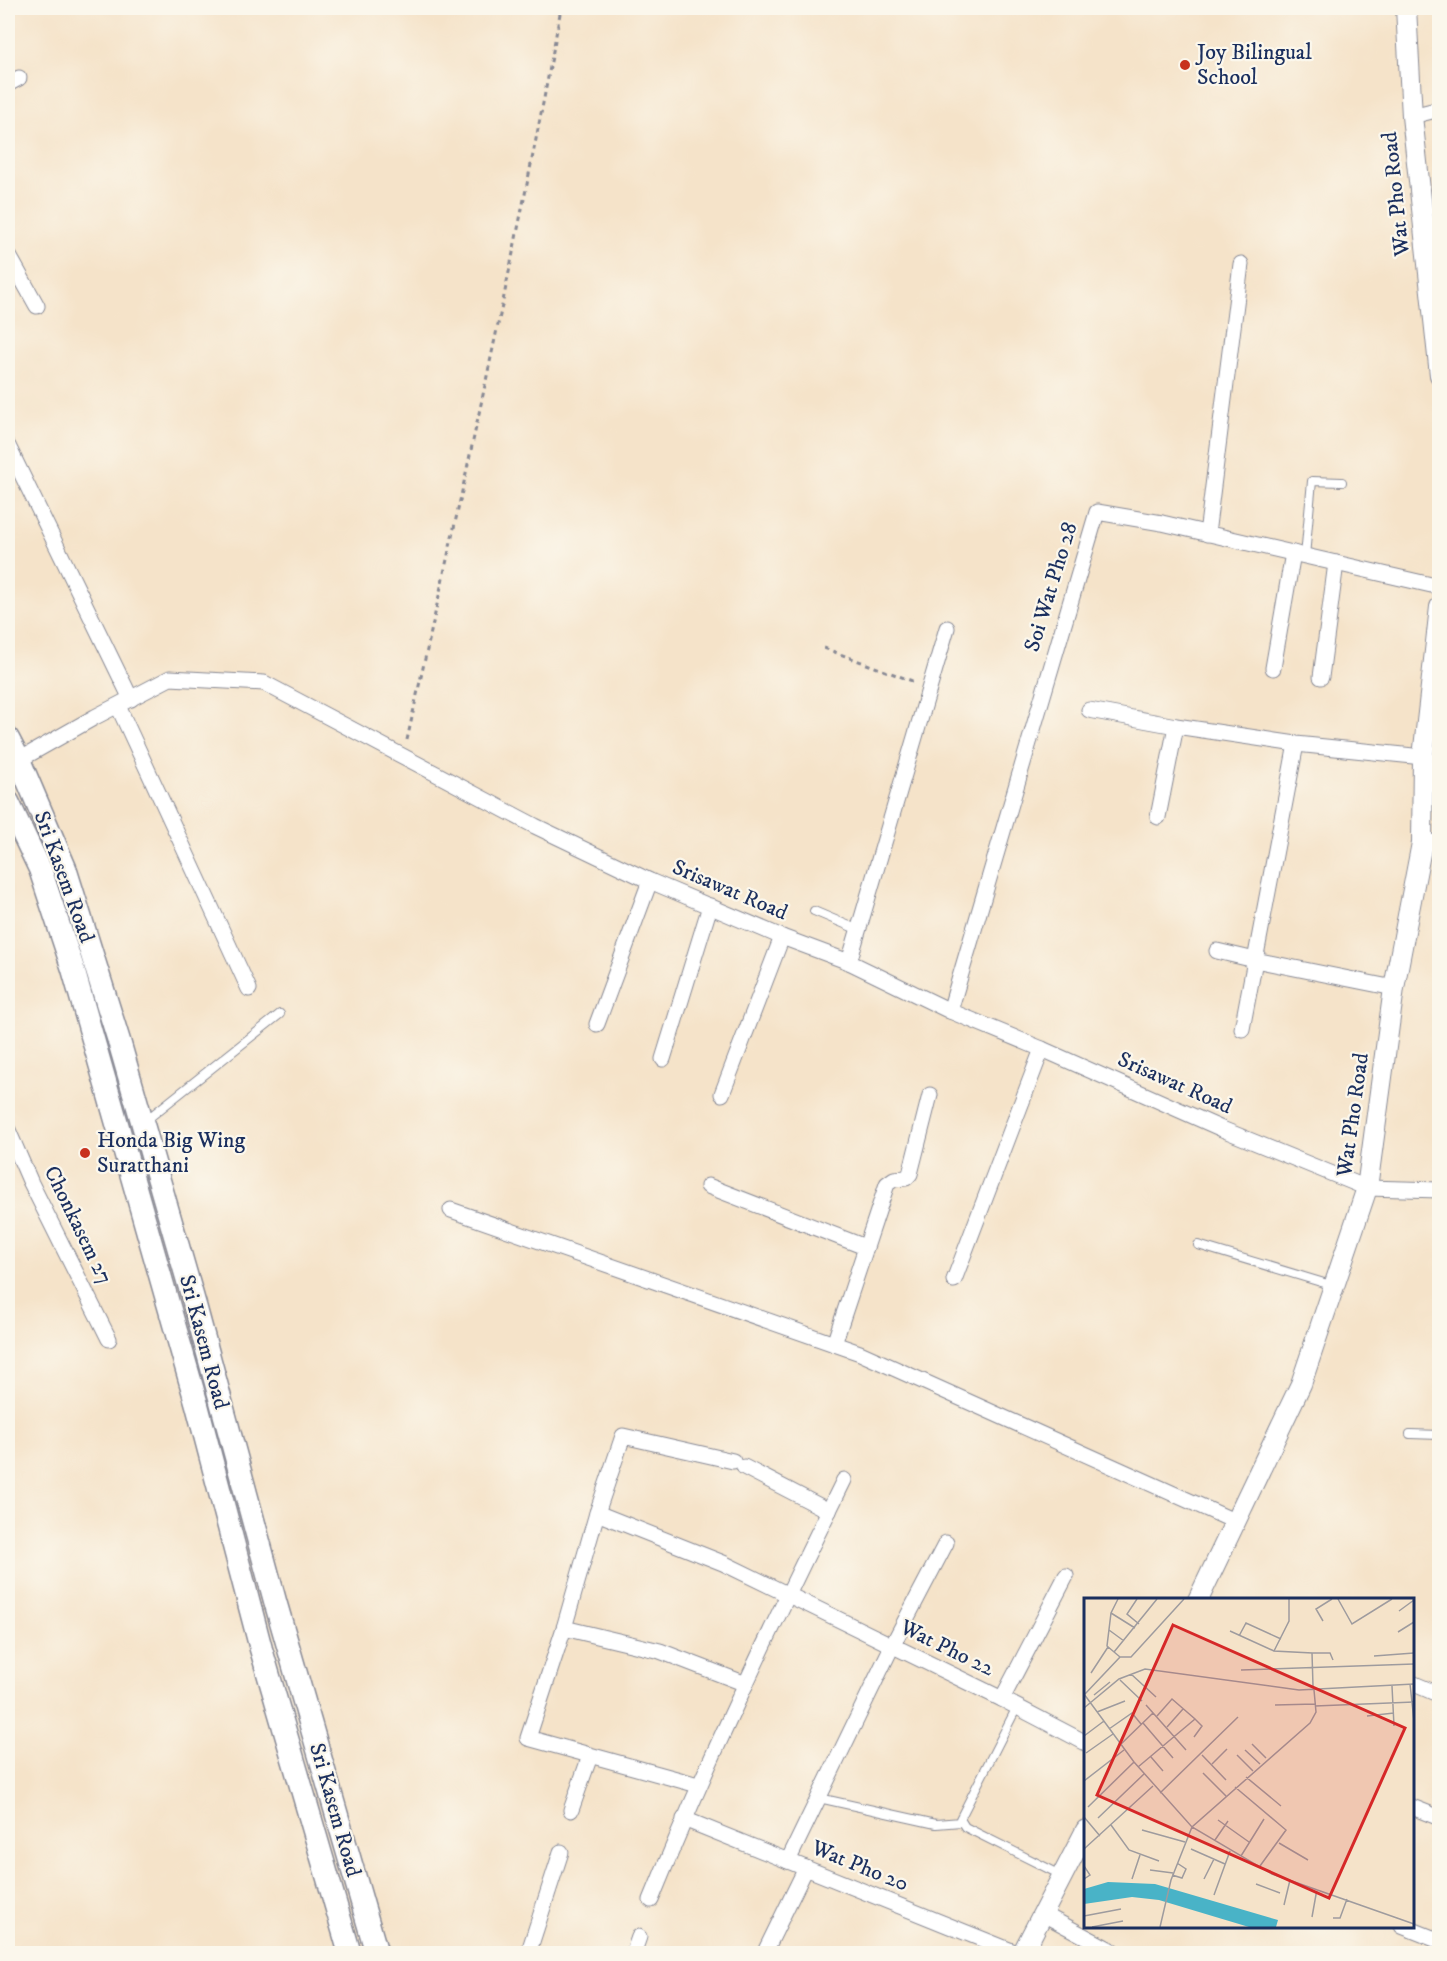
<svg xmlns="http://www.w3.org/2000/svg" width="1447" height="1961" viewBox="0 0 1447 1961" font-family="'IM FELL DW Pica',serif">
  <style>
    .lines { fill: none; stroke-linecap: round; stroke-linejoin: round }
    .service-casing { stroke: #888994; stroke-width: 10 }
    .minor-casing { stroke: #888994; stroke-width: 17 }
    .tertiary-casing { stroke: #888994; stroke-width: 22 }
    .secondary-casing { stroke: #888994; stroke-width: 25 }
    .path { stroke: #888994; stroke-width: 3; stroke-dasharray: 4.5 4.5; stroke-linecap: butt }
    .service { stroke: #fff; stroke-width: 8 }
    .minor { stroke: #fff; stroke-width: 15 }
    .tertiary { stroke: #fff; stroke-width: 20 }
    .secondary { stroke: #fff; stroke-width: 22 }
    .poi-dot { fill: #c8321e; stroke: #fbf7ec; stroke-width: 2 }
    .labels { text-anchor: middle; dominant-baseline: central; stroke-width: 4.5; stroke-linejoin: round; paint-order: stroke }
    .poi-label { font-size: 22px; fill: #1b2f5e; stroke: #fbf7ec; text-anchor: start }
    .street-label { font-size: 22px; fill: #1b2f5e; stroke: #fbf7ec }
    .inset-road { fill: none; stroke: #9e9b9e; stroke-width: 1.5 }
    .view { fill: #d62828; fill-opacity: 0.15; stroke: #d62828; stroke-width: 3 }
    .inset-edge { fill: none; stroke: #1b2f5e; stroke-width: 3 }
  </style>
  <rect width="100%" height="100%" fill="#fbf7ec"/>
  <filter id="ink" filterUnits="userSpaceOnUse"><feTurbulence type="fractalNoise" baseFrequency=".0167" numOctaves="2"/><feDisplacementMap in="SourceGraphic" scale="12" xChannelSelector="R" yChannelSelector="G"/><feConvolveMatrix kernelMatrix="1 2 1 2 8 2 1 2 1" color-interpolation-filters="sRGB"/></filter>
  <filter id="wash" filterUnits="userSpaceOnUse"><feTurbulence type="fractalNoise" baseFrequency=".008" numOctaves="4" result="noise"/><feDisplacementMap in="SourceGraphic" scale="24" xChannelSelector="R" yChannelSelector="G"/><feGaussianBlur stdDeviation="1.35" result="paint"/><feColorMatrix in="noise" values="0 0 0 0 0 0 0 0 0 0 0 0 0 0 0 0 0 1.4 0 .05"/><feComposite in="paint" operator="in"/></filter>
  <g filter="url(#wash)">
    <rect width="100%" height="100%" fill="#f5e3c9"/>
  </g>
  <g filter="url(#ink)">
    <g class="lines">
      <!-- service casing -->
      <g class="service-casing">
        <g id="service">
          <path d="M1305 556 1312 481 1342 482"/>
          <path d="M814 911 859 930"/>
          <path d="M145 1121 280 1014"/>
          <path d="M1198 1245 1334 1286"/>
          <path d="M1410 1434 1440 1435"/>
          <path d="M1017 1707 960 1819 965 1827 1061 1875"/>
          <path d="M819 1798 936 1824 961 1822"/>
        </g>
      </g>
      <!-- minor casing -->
      <g class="minor-casing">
        <g id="minor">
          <path d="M8 84 19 78"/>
          <path d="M1412 116 1440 109"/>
          <path d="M8 254 37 306"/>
          <path d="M8 446 131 699"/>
          <path d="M1207 534 1241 264"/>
          <path d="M1273 668 1293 553"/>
          <path d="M1321 677 1336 563"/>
          <path d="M118 706 249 989"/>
          <path d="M1089 710 1176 726 1296 744 1423 757"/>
          <path d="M19 760 95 717 170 678 264 683 535 826 650 881 782 937 849 962 950 1011 1042 1049 1222 1129 1367 1188 1440 1190"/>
          <path d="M1158 817 1176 726"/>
          <path d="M1422 843 1440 842"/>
          <path d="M1217 951 1255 960 1394 988"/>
          <path d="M849 962 947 628"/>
          <path d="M950 1011 1097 512 1162 523 1440 587"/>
          <path d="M597 1024 650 881"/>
          <path d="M1242 1029 1296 744"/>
          <path d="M663 1059 710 906"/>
          <path d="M722 1094 782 937"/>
          <path d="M8 1130 31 1183 109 1339"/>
          <path d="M708 1186 865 1247"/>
          <path d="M451 1210 860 1353 1234 1521"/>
          <path d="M954 1280 1042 1049"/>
          <path d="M834 1344 887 1184 894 1179 906 1178 910 1174 930 1095"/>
          <path d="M744 1467 829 1511"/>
          <path d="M597 1513 623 1436 733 1461"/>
          <path d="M564 1628 660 1651 746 1684"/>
          <path d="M1412 1683 1440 1695"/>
          <path d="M1002 1699 1066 1576"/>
          <path d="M698 1785 528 1738 564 1628 597 1513 723 1563 1002 1699 1086 1743"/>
          <path d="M1412 1807 1440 1818"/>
          <path d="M571 1810 590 1756"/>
          <path d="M684 1819 1019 1954"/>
          <path d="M788 1861 892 1646 946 1543"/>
          <path d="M651 1900C709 1757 776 1618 844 1480"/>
          <path d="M1043 1914 1118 1954"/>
          <path d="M1402 1926 1440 1941"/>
          <path d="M528 1954 561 1852"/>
          <path d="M633 1954 639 1937"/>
          <path d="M764 1954 806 1868"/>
        </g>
      </g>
      <!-- tertiary casing -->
      <g class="tertiary-casing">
        <g id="tertiary">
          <path d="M1406 8 1412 116 1440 375"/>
          <path d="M1198 1600 1301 1384 1367 1188 1394 988 1422 843 1423 757 1440 607"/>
          <path d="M1022 1954 1086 1830"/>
        </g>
      </g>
      <!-- secondary casing -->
      <g class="secondary-casing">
        <g id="secondary">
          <path d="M8 739 19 760 65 868 119 1041 196 1309 275 1601 377 1954"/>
          <path d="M8 802 40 869 73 969 197 1405 261 1649 350 1954"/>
        </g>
      </g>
      <!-- path -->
      <g class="path">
        <path d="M824 648 915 682"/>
        <path d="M407 740C461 496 516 253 561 8"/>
      </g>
      <!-- service -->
      <use href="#service" class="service"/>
      <!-- minor -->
      <use href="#minor" class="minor"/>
      <!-- tertiary -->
      <use href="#tertiary" class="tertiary"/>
      <!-- secondary -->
      <use href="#secondary" class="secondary"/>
    </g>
  </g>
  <!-- markers -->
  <g class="poi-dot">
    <circle cx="1185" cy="65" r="6"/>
    <circle cx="85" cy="1153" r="6"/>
  </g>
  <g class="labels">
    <!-- poi labels -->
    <g class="poi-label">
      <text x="1197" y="52">Joy Bilingual<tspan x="1197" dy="25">School</tspan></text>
      <text x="97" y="1140">Honda Big Wing<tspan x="97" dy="25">Suratthani</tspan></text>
    </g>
    <!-- street labels -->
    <g class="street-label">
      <text transform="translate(1396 194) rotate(-96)">Wat Pho Road</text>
      <text transform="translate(1051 587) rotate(-73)">Soi Wat Pho 28</text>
      <text transform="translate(64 877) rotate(70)">Sri Kasem Road</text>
      <text transform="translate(730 890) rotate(23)">Srisawat Road</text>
      <text transform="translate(1175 1083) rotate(24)">Srisawat Road</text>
      <text transform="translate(1353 1115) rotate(-82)">Wat Pho Road</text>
      <text transform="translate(78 1225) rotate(64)">Chonkasem 27</text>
      <text transform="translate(204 1342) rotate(75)">Sri Kasem Road</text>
      <text transform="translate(947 1648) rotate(26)">Wat Pho 22</text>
      <text transform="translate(335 1810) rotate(74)">Sri Kasem Road</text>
      <text transform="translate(860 1866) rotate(22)">Wat Pho 20</text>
    </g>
  </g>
  <!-- overview -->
  <g transform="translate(1084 1598)">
    <rect width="330" height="330" fill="#f5e3c9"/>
    <path d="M24 284 71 286 194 322 192 329H165L75 302 48 299 0 306V291Z" fill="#49b3c7"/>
    <path class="inset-road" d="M53 1 43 16 55 26M205 1V23L190 53 228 55 229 88M254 1 268 26 308 1M315 13 330 2M27 15 51 30M239 23 232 11 248 1M25 32 40 43M146 33 190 53M314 34 330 24M155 38 162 25 197 41M30 54 73 1M228 55H246L249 62M290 58 330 55M36 59H47L100 1M157 72 330 66M7 75 24 49M47 76 72 99M36 82 58 103M326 86 330 123M308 88 310 128M0 96 50 164 108 229 188 276 330 326M1 96 36 59 23 48 27 15 34 1M10 97 26 84M62 107 102 152M191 107 231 106M231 108 330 104M0 110 35 81 61 71 215 92 330 86M13 114 41 103M283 118 310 115M59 125 89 160M83 129 99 111M25 131 48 115 57 126M0 138 20 123M110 139 118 128 111 121M168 146 182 160M36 147 69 115M161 152 176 166M2 155 29 136M118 157 142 182M153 157 169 173M67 159 79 173M128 166 143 151M54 169 111 121 88 101 73 118M119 175 142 198M162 179 197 208M0 183 40 152M151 189 202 232 176 268M76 195 154 119M4 209 50 164M0 219 16 238M14 220 60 176M134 222 165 244M27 227 45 252 75 263M58 232 101 244M131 242 144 223M195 245 224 262M0 251 69 188M107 251 141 266M157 258 180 221M0 268 6 277 0 281M66 272 89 275M88 277 98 280 102 271 93 265M48 281 56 257M120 281 130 261M172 286 196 295M130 297 146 253M200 307 206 282M0 318 37 311M228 319 233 291M249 320H256L263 301M8 329 39 323M76 329 87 282 108 229 226 125 232 114 230 92"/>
    <path class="view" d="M89 27 321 130 245 300 13 197Z"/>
    <rect width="330" height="330" class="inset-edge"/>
  </g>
  <!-- margin -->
  <rect width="1447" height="1961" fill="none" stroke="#fbf7ec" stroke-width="30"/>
</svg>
